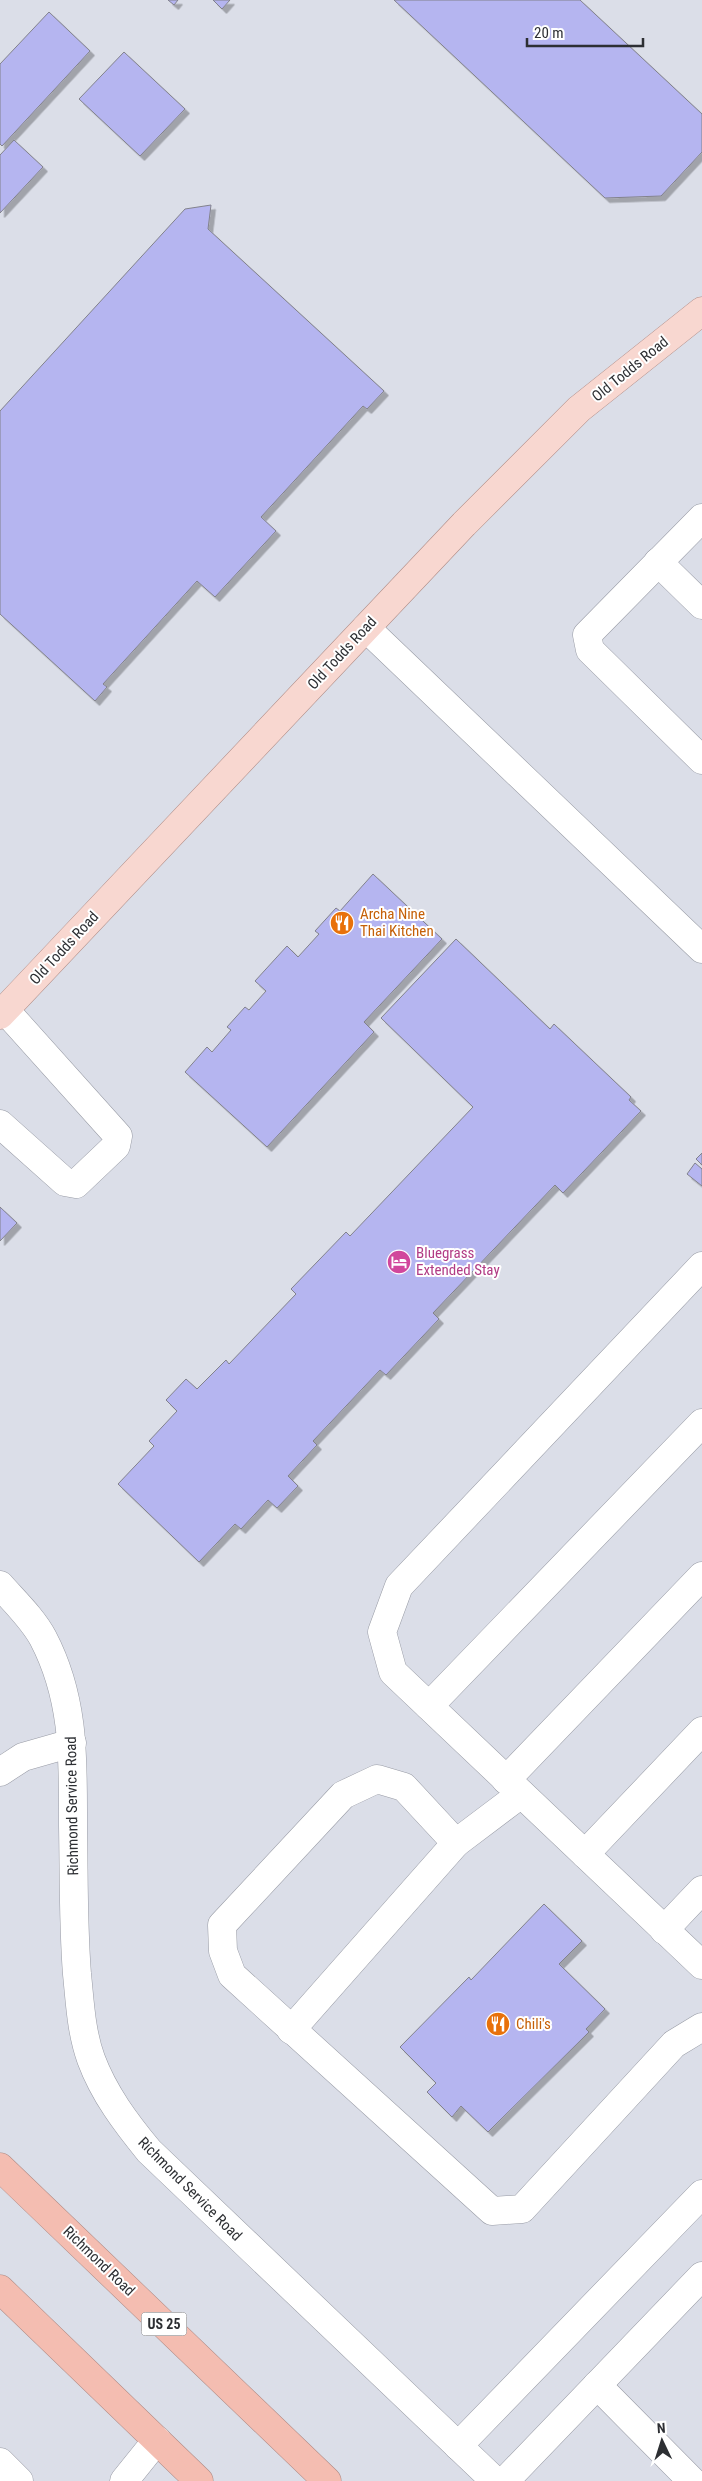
<svg xmlns="http://www.w3.org/2000/svg" width="702" height="2481" viewBox="0 0 702 2481" font-family="'Roboto Condensed',sans-serif">
  <style>
    .building { fill: #b5b5f0; stroke: #82828c; filter: url(#shadow) }
    .lines { fill: none; stroke-linecap: round; stroke-linejoin: round }
    .minor-casing { stroke: #989ba5; stroke-width: 29 }
    .major-casing { stroke: #ae8b85; stroke-width: 29 }
    .highway-casing { stroke: #ae8b85; stroke-width: 29 }
    .minor { stroke: #fff; stroke-width: 28 }
    .major { stroke: #f8d7d0; stroke-width: 28 }
    .highway { stroke: #f4bdb1; stroke-width: 28 }
    .labels { text-anchor: middle; dominant-baseline: central; stroke-width: 4; stroke-linejoin: round; paint-order: stroke }
    .shield { fill: #fff; stroke: #6c6d70; stroke-width: 1 }
    .shield-label { font-size: 14px; font-weight: bold; fill: #2d2f33 }
    .street-label { font-size: 15px; fill: #2d2f33; stroke: #fff }
    .food-label { font-size: 15px; fill: #c56008; stroke: #fff; text-anchor: start }
    .hotel-label { font-size: 15px; fill: #b23c85; stroke: #fff; text-anchor: start }
  </style>
  <defs>
    <filter id="shadow"><feDropShadow dx="4.5" dy="4.5" stdDeviation="0" flood-color="#0004"/></filter>
  </defs>
  <rect width="100%" height="100%" fill="#dbdee8"/>
  <!-- building -->
  <g class="building">
    <path d="M168 0H178L174 5Z"/>
    <path d="M213 0H230L222 9Z"/>
    <path d="M394 0H580L702 114V152L661 196 605 198Z"/>
    <path d="M49 12 90 51 2 146 0 144V64Z"/>
    <path d="M124 52 185 109 140 156 79 99Z"/>
    <path d="M14 140 43 167 0 213V155Z"/>
    <path d="M211 205 208 229 384 391 367 409 363 406 261 517 276 531 215 597 197 581 103 684 107 687 95 701 0 614V411L185 209Z"/>
    <path d="M373 874 442 939 364 1022 374 1032 267 1147 185 1072 207 1047 212 1052 231 1030 227 1027 245 1007 249 1010 266 991 255 981 287 946 298 957 319 934 315 931 336 908 340 911Z"/>
    <path d="M456 939 550 1029 554 1024 631 1097 629 1100 641 1111 563 1193 555 1185 433 1313 439 1319 386 1375 380 1370 313 1441 317 1445 288 1476 298 1486 277 1508 268 1500 241 1529 235 1524 199 1562 118 1484 154 1446 149 1441 177 1411 166 1400 186 1379 197 1389 226 1360 229 1364 296 1294 291 1289 346 1232 350 1236 473 1107 381 1018Z"/>
    <path d="M702 1153V1165L696 1159Z"/>
    <path d="M695 1163 702 1169V1186L687 1174Z"/>
    <path d="M0 1207 17 1223 0 1241Z"/>
    <path d="M544 1904 582 1941 559 1964 605 2009 586 2029 589 2032 488 2132 461 2106 452 2117 427 2092 436 2083 400 2047 469 1977 471 1980Z"/>
  </g>
  <g class="lines">
    <!-- minor casing -->
    <g class="minor-casing">
      <g id="minor">
        <path d="M702 518 587 635 590 650 702 760"/>
        <path d="M658 562 702 605"/>
        <path d="M366 628 702 949"/>
        <path d="M0 1124 65 1182 76 1184 116 1146 118 1136 5 1010"/>
        <path d="M702 1266 399 1586 382 1632 393 1672 702 1965"/>
        <path d="M0 1585C14 1601 33 1619 43 1638 75 1699 73 1759 73 1826 74 1875 73 1924 77 1974 80 2003 81 2031 91 2059 104 2094 126 2123 149 2151L495 2481"/>
        <path d="M429 1706 702 1423"/>
        <path d="M0 1772 23 1757 72 1743"/>
        <path d="M506 1780 702 1576"/>
        <path d="M521 1794 456 1843 404 1787 377 1779 343 1795 222 1925 223 1951 232 1975 492 2211 522 2209 674 2044 702 2027"/>
        <path d="M585 1854 702 1731"/>
        <path d="M664 1930 702 1890"/>
        <path d="M291 2030 456 1843"/>
        <path d="M597 2385 692 2481"/>
        <path d="M458 2446 702 2194"/>
        <path d="M0 2462 19 2481"/>
        <path d="M124 2481 157 2440"/>
        <path d="M505 2481 702 2276"/>
      </g>
    </g>
    <!-- major casing -->
    <g class="major-casing">
      <path id="major" d="M0 1015 464 524 579 409 702 311"/>
    </g>
    <!-- highway casing -->
    <g class="highway-casing">
      <g id="highway">
        <path d="M0 2167 327 2481"/>
        <path d="M0 2289 199 2481"/>
      </g>
    </g>
    <!-- minor -->
    <use href="#minor" class="minor"/>
    <!-- major -->
    <use href="#major" class="major"/>
    <!-- highway -->
    <use href="#highway" class="highway"/>
  </g>
  <!-- icons -->
  <defs>
    <g id="restaurant-disc" transform="scale(1.25)"><circle r="9.5" fill="#e8710a" stroke="#fff"/><path d="M-5-6h1v4h1v-4h1v4h1v-4h1v5L-1.5 .5V6h-2V.5L-5-1ZM5-6V6H3V1.5H1.5Q1.5-4 5-6Z" fill="#fff"/></g>
    <g id="hotel-disc" transform="scale(1.25)"><circle r="9.5" fill="#d1479c" stroke="#fff"/><path d="M-6-4.5h1.5V1H6V5H4.5V3h-9V5H-6ZM-4 0a1.8 1.8 0 1 1 3.6 0ZM.5 0V-2.5h3Q6-2.5 6 0Z" fill="#fff"/></g>
  </defs>
  <g fill-rule="evenodd">
    <use href="#restaurant-disc" x="342" y="923"/>
    <use href="#hotel-disc" x="399" y="1262"/>
    <use href="#restaurant-disc" x="498" y="2024"/>
  </g>
  <g class="labels">
    <!-- shield labels -->
    <rect class="shield" x="141.5" y="2312.5" width="45" height="23" rx="4"/>
    <g class="shield-label">
      <text x="164" y="2324">US 25</text>
    </g>
    <!-- street labels -->
    <g class="street-label">
      <text transform="translate(630 369) rotate(-39)">Old Todds Road</text>
      <text transform="translate(342 653) rotate(-47)">Old Todds Road</text>
      <text transform="translate(64 948) rotate(-47)">Old Todds Road</text>
      <text transform="translate(72 1806) rotate(-91)">Richmond Service Road</text>
      <text transform="translate(190 2189) rotate(45)">Richmond Service Road</text>
      <text transform="translate(99 2261) rotate(44)">Richmond Road</text>
    </g>
    <!-- food labels -->
    <g class="food-label">
      <text x="360" y="914">Archa Nine<tspan x="360" dy="17">Thai Kitchen</tspan></text>
      <text x="516" y="2024">Chili's</text>
    </g>
    <!-- hotel labels -->
    <g class="hotel-label">
      <text x="416" y="1253">Bluegrass<tspan x="416" dy="17">Extended Stay</tspan></text>
    </g>
  </g>
  <!-- north arrow -->
  <g transform="translate(662 2441) rotate(356)" stroke="#ffffff" stroke-width="4" paint-order="stroke">
  <path d="M0-4L9 19L0 12L-9 19Z" fill="#2d2f33"/>
  <text y="-8" font-size="14" font-weight="bold" text-anchor="middle" fill="#2d2f33">N</text>
  </g>
  <!-- scale -->
  <path d="M527 38v8h116v-8" fill="none" stroke="#2d2f33" stroke-width="2.5"/>
  <text x="534" y="38" font-size="15" fill="#2d2f33" stroke="#ffffff" stroke-width="4" paint-order="stroke">20 m</text>
</svg>
